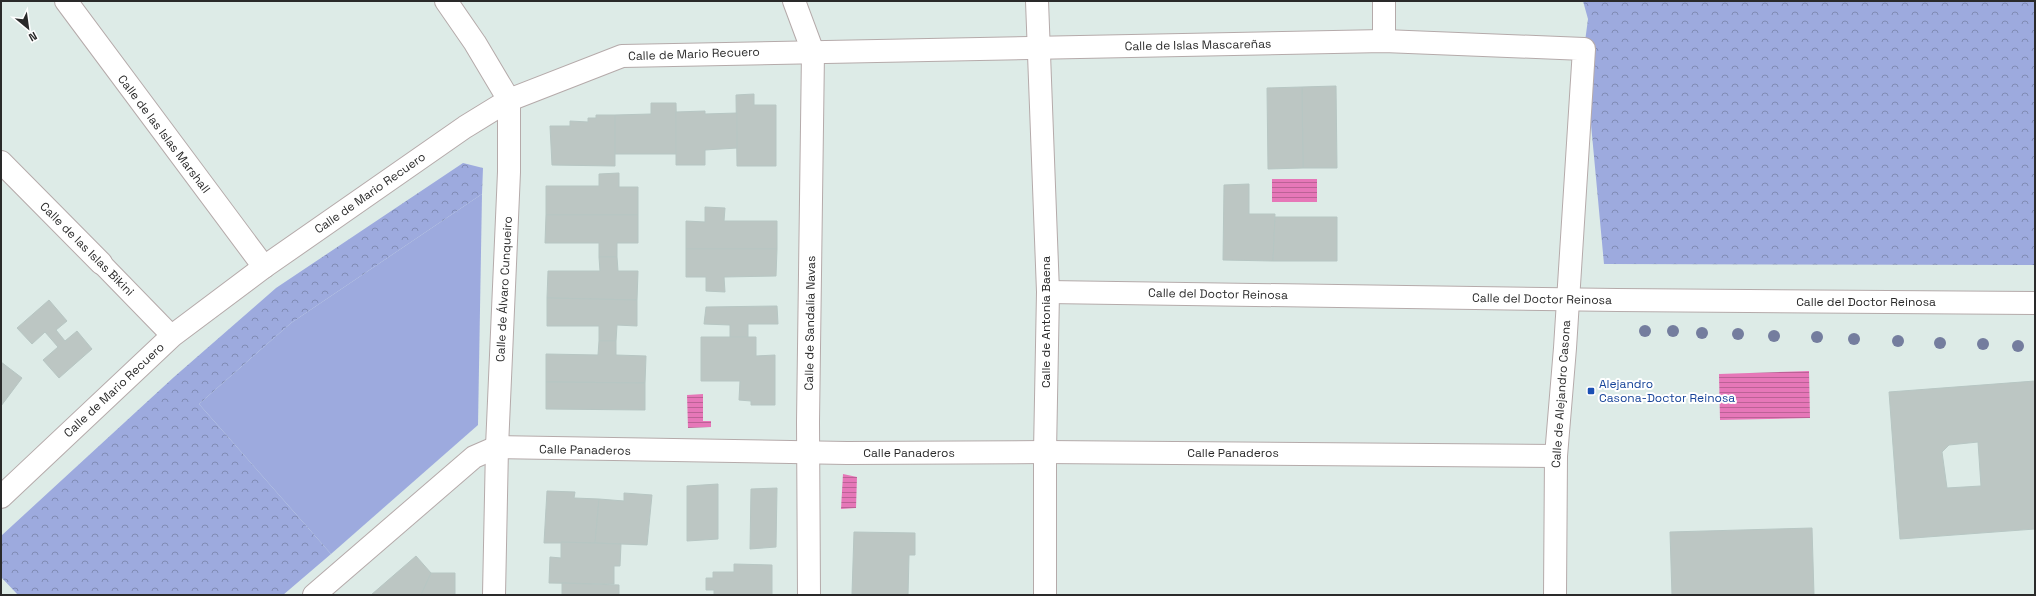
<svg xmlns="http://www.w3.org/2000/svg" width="2036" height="596" viewBox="0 0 2036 596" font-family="'Space Grotesk',sans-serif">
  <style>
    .grass { fill: #9daade }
    .park { fill: url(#park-crowns) }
    .water { fill: url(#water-rules) }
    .building { fill: #bcc6c3; stroke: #b7c6c3; fill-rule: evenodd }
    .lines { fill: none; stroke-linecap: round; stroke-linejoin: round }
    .pedestrian-casing { stroke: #b5aaaa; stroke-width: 22 }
    .minor-casing { stroke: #b5aaaa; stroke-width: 24 }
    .pedestrian { stroke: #fff; stroke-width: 20 }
    .minor { stroke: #fff; stroke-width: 22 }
    .tree { fill: #747d9e }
    .transit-dot { fill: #1a4fb4; stroke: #fff; stroke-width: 1.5 }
    .labels { text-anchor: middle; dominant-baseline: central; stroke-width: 4; stroke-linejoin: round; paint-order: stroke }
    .street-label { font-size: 12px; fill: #2a2a2a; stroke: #fff }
    .transit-label { font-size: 12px; fill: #164399; stroke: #fff; text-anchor: start }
  </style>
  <defs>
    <pattern id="park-crowns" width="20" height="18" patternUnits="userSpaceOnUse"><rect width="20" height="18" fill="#9daade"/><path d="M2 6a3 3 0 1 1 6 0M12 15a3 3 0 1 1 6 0" fill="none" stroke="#808bb4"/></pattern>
    <pattern id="water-rules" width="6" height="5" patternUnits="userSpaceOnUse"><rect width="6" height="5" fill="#e677b8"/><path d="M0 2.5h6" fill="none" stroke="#bb6296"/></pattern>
  </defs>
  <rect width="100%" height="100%" fill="#ddebe7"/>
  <!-- grass -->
  <path class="grass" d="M482 194 478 425 331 554 199 404 291 323Z"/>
  <!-- park -->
  <g class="park">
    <path d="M1583 1H2035V265L1604 264 1584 49 1588 19Z"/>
    <path d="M463 163 483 168 482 194 291 323 199 404 331 554 283 595H18L1 577V536L174 377 276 288Z"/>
  </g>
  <!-- water -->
  <g class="water">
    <rect x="1272" y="179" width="45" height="23"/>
    <path d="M1809 371 1810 418 1720 420 1719 374Z"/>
    <path d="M703 394V421H711V427L688 428 687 395Z"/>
    <path d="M843 474 857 477 856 508 841 509Z"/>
  </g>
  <!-- building -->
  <g class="building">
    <path d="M1336 86 1337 168H1303L1302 87Z"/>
    <path d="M1302 87 1303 168 1268 169 1267 88Z"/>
    <path d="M754 94V105H776V166H737L736 95Z"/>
    <path d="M651 103H676L677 154H615V115L651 114Z"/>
    <path d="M705 111V114L737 113V148L705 150V165H676V112Z"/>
    <path d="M596 115H615V166L552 165 550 126H570V121L588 122V118H596Z"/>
    <path d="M619 173V187H638V215H546V186H599V174Z"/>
    <path d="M1249 184V214H1275L1273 261 1223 260 1224 185Z"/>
    <path d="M705 207 725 208 724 221H777V249H686V221L705 222Z"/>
    <path d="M546 215H638V243H617V257H599V243H545Z"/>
    <path d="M1275 217H1337V261H1273Z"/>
    <path d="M686 249H777L776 276 724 277 725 292 706 291V277H686Z"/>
    <path d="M599 257H617L618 271H638L637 300 547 298 548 271H600Z"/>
    <path d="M547 298 637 300V326L617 325 616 341H599V326H547Z"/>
    <path d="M49 300 67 321 56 330 65 341 77 331 92 349 59 378 43 360 58 347 45 332 32 344 17 328Z"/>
    <path d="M777 306 778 324H748V338H730V325L704 324 706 307Z"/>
    <path d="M701 337H756V356L775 355V405H751V401L739 400 740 381H701Z"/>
    <path d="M599 341H616V355L646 356 645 383 546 382V354L598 355Z"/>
    <path d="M1 362 22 378 1 406Z"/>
    <path d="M2035 381V529L1900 539 1889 392ZM1978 442 1981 486 1947 488 1942 452 1949 445Z"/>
    <path d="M546 382 645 383V410L546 409Z"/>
    <path d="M718 484V539L687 541V486Z"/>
    <path d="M777 488 776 547 750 549 751 489Z"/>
    <path d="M547 491 575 492 574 498 599 499 595 543H544Z"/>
    <path d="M624 493 652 495 647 545 595 543 599 499 624 501Z"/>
    <path d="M1812 528 1814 595H1672L1670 532Z"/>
    <path d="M854 532 915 533V555H909L908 595 852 594Z"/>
    <path d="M561 542 621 544 620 566H614V584L549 583 550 557 561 558Z"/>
    <path d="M416 556 431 573 421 595H371Z"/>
    <path d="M734 564 772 565V595H714V590H706V578H713V572H734Z"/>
    <path d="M431 573H455V595H421Z"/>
    <path d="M562 583 619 585V595H562Z"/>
  </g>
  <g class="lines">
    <!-- pedestrian casing -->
    <g class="pedestrian-casing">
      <path id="pedestrian" d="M101 263 172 336"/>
    </g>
    <!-- minor casing -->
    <g class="minor-casing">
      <g id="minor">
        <path d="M66 1 264 267"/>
        <path d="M446 1 475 43 509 100V172L497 447 494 595"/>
        <path d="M794 1 813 52 808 422 809 595"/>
        <path d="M1037 1 1048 292 1045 452V595"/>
        <path d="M1384 1V41"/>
        <path d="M1 162 101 263"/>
        <path d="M1048 292 1617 300 2035 303"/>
        <path d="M1 497 172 336 264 267 465 127 509 100 622 56 1384 41 1584 49 1565 348 1556 456 1555 595"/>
        <path d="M314 595 474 457 497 447 847 453 1045 452 1556 456"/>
      </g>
    </g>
    <!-- pedestrian -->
    <use href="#pedestrian" class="pedestrian"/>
    <!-- minor -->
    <use href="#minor" class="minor"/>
  </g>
  <!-- trees -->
  <g class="tree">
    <circle cx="1645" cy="331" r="6"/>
    <circle cx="1673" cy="331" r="6"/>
    <circle cx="1702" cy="333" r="6"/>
    <circle cx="1738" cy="334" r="6"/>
    <circle cx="1774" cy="336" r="6"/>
    <circle cx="1817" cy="337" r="6"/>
    <circle cx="1854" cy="339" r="6"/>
    <circle cx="1898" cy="341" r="6"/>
    <circle cx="1940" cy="343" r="6"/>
    <circle cx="1983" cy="344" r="6"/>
    <circle cx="2018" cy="346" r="6"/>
  </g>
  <!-- markers -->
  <rect class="transit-dot" x="1587" y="387" width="8" height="8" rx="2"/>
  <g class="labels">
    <!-- street labels -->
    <g class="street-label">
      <text transform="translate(1198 45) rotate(-1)">Calle de Islas Mascareñas</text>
      <text transform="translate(694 54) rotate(-2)">Calle de Mario Recuero</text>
      <text transform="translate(164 134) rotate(53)">Calle de las Islas Marshall</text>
      <text transform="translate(370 193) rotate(-35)">Calle de Mario Recuero</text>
      <text transform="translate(87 249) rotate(45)">Calle de las Islas Bikini</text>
      <text transform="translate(504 289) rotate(-87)">Calle de Álvaro Cunqueiro</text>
      <text transform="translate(1218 294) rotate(1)">Calle del Doctor Reinosa</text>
      <text transform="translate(1542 299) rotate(1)">Calle del Doctor Reinosa</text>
      <text x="1866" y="302">Calle del Doctor Reinosa</text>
      <text transform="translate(1046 322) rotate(-90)">Calle de Antonia Baena</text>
      <text transform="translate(810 323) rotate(-89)">Calle de Sandalia Navas</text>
      <text transform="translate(114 390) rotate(-43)">Calle de Mario Recuero</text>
      <text transform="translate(1561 394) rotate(-86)">Calle de Alejandro Casona</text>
      <text transform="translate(585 450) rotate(1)">Calle Panaderos</text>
      <text x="909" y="453">Calle Panaderos</text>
      <text x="1233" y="453">Calle Panaderos</text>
    </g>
    <!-- transit labels -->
    <g class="transit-label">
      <text x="1599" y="384">Alejandro<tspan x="1599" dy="14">Casona-Doctor Reinosa</tspan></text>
    </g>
  </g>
  <!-- border -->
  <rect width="2036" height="596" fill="none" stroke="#2a2a2a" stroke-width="4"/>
  <!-- north arrow -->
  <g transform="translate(28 28) rotate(151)" stroke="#ffffff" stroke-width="3" paint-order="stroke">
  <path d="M0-3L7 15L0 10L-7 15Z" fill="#2a2a2a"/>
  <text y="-6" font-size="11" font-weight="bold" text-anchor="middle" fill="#2a2a2a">N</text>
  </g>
</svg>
